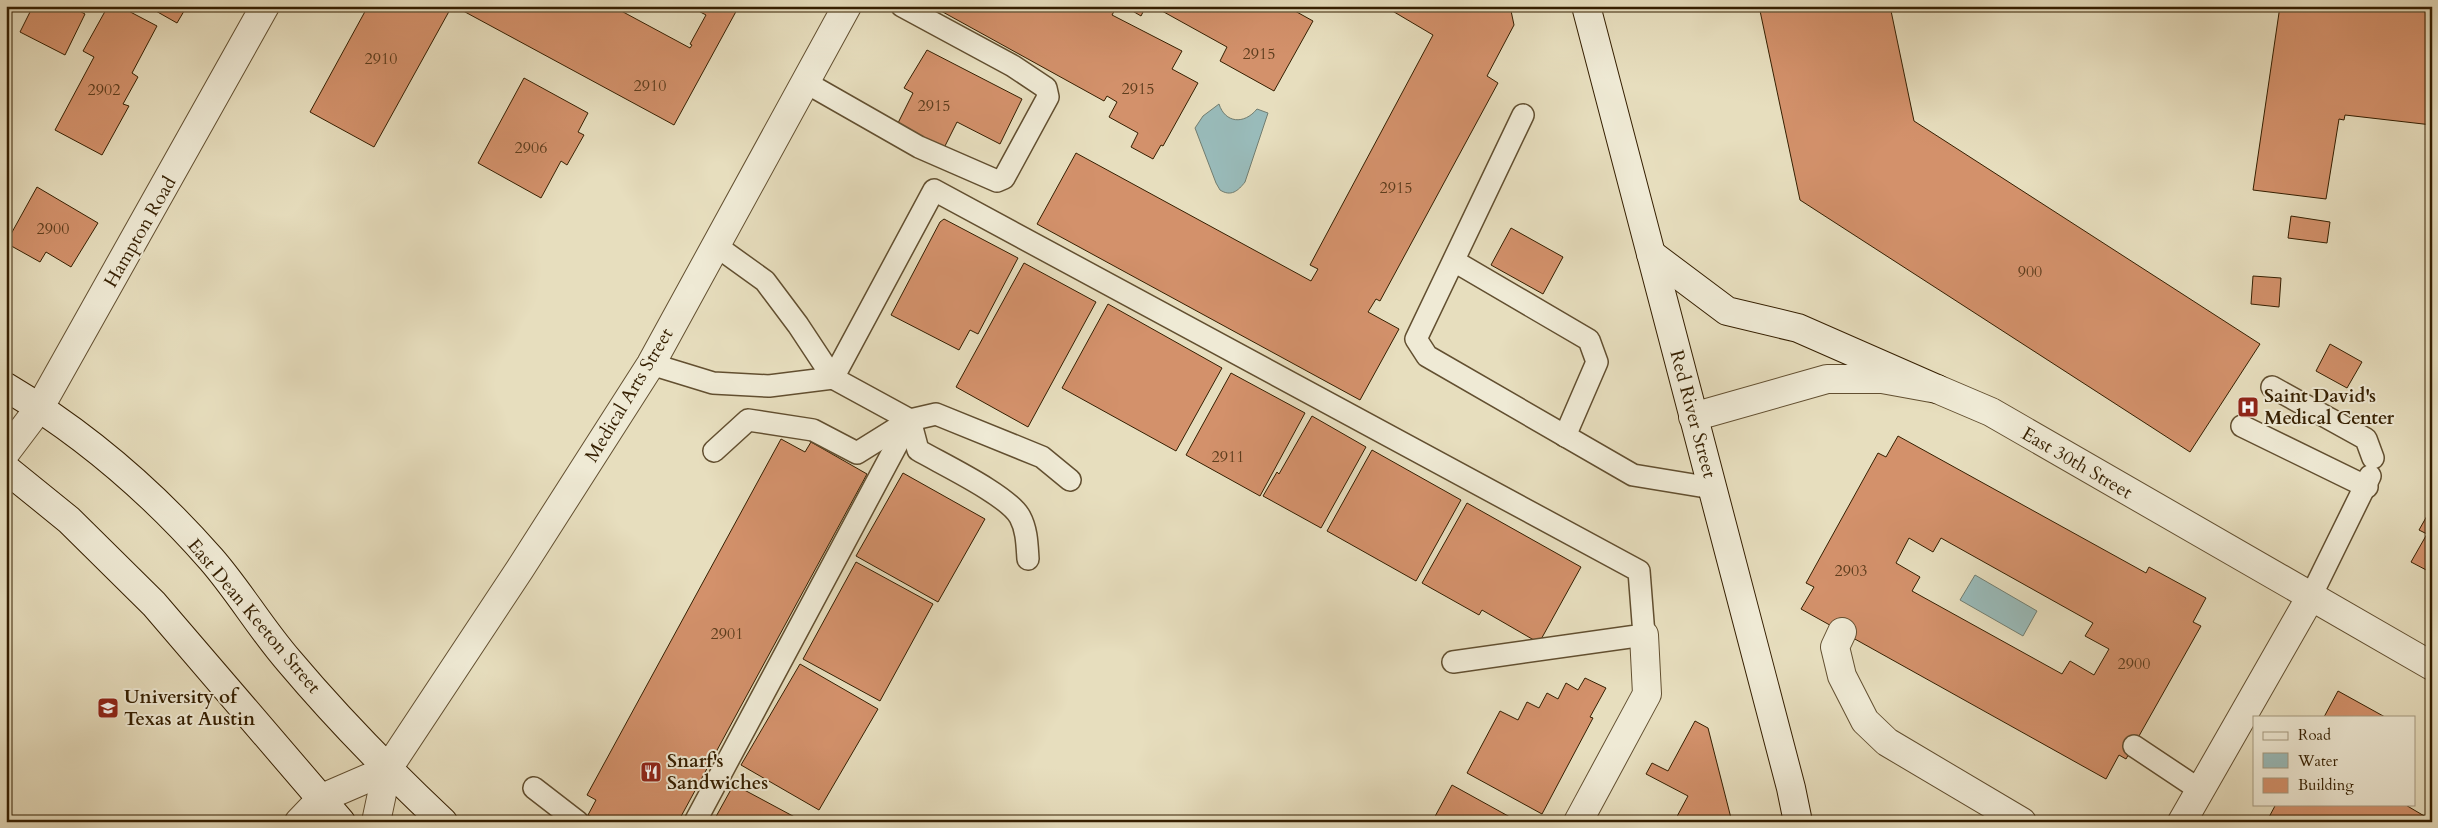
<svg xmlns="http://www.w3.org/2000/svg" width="2438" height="828" viewBox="0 0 2438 828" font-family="Cardo,serif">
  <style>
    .water { fill: #99bbba; stroke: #717d70 }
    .building { fill: #d3916b; stroke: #351f01; fill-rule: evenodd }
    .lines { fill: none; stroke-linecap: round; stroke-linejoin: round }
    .service-casing { stroke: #624f30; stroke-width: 24 }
    .minor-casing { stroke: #624f30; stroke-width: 30 }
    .secondary-casing { stroke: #351f01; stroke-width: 30 }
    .service { stroke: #efead5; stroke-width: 21 }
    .minor { stroke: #efead5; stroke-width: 28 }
    .secondary { stroke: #efead5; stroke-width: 28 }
    .labels { text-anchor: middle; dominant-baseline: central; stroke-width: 4; stroke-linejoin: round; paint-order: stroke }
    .number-label { font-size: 16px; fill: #5c3c1c }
    .street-label { font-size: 19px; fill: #351f01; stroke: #efead5 }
    .poi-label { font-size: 19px; font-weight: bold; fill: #351f01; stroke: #efead5; text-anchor: start }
  </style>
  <rect width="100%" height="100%" fill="#e7debe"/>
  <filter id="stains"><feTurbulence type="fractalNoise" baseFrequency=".004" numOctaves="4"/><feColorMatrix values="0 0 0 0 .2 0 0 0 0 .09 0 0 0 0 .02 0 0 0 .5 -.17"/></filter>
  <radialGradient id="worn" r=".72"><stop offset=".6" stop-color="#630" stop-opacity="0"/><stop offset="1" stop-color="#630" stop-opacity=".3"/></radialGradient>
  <!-- water -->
  <g class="water">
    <path d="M1219 104C1225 123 1244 125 1257 109L1268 113 1245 182C1238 191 1231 197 1220 190L1216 183 1195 128 1203 116Z"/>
    <path d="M1975 575 2037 611 2023 636 1960 600Z"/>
  </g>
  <!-- building -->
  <g class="building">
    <path d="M28 6H70L85 14 65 55 20 32 32 8Z"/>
    <path d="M108 6H119L157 26 132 73 138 77 123 104 129 106 102 155 55 130 94 57 83 51Z"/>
    <path d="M147 6H187L177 23Z"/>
    <path d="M368 6H452L374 147 310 112Z"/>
    <path d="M454 6H612L690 48 692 45 690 44 706 15 689 6H739L674 125Z"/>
    <path d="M943 6H1117L1112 15 1182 51 1172 69 1198 83 1163 146 1161 145 1153 159 1131 147 1138 133 1109 117 1117 102 1107 96 1104 101 941 11Z"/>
    <path d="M1124 6H1146L1141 16Z"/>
    <path d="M1153 6H1286L1313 21 1274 91 1220 61 1227 47Z"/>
    <path d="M1384 6H1510L1514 25 1487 76 1498 83 1380 301 1376 299 1368 312 1399 329 1360 400 1037 224 1076 153 1311 281 1318 269 1310 265 1433 35Z"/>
    <path d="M1759 6H1890L1914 121 2260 344 2190 452 1800 200Z"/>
    <path d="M2280 6H2432V125L2345 115 2344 120 2339 119 2326 199 2253 190Z"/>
    <path d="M927 50 1022 99 1000 144 957 122 942 152 895 129 913 93 904 88Z"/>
    <path d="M524 78 588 113 578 132 584 135 567 165 561 161 541 198 478 163Z"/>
    <path d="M37 187 98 223 71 267 46 252 40 262 6 243Z"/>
    <path d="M2291 216 2330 222 2327 243 2288 238Z"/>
    <path d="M944 219 1018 258 978 334 970 330 959 350 891 315 940 222Z"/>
    <path d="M1511 228 1563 257 1543 294 1491 265Z"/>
    <path d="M1024 263 1096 302 1028 427 956 387Z"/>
    <path d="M2253 276 2281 278 2279 307 2251 304Z"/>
    <path d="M1108 304 1222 368 1176 451 1062 388Z"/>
    <path d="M2330 344 2362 362 2347 388 2316 371Z"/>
    <path d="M1231 373 1305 413 1260 496 1186 455Z"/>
    <path d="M1312 416 1366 447 1321 528 1263 496 1277 472 1279 474Z"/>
    <path d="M1898 436 2146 573 2149 567 2206 598 2193 622 2201 626 2126 759 2119 755 2106 779 1801 609 1814 587 1806 583 1878 453 1886 457ZM1909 538 1933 552 1941 538 2093 623 2085 636 2109 649 2094 675 2070 661 2062 674 1912 591 1920 577 1896 563Z"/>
    <path d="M781 439 805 452 811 442 867 474 678 822H636L630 818 628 822H601L588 815 596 800 587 795Z"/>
    <path d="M1372 450 1461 500 1416 581 1327 531Z"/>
    <path d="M903 473 985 519 938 602 856 556Z"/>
    <path d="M1467 503 1581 567 1539 643 1482 610 1479 615 1422 583Z"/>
    <path d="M2432 507V573L2411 562 2427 534 2419 530Z"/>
    <path d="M856 562 933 604 880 701 803 659Z"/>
    <path d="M800 664 878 709 819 810 741 765Z"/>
    <path d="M1585 678 1606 688 1590 717 1593 718 1542 814 1467 773 1500 711 1518 720 1527 702 1539 708 1547 693 1558 699 1566 683 1578 690Z"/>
    <path d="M2338 691 2385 717H2324Z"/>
    <path d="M1695 721 1708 728 1732 822H1674L1688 796 1646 774 1652 763 1668 771Z"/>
    <path d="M734 784 735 785 804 822H713Z"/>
    <path d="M1452 785 1519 822H1432Z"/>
    <path d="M2276 804H2404L2426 817 2432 807V822H2273L2268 819Z"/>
  </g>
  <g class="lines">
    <!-- service casing -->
    <g class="service-casing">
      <g id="service">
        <path d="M805 82 919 147 997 181 1004 178 1048 97 1046 88 1013 66 902 6"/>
        <path d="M1523 115 1416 339 1427 356 1633 475 1712 488"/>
        <path d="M715 245 765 281 798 325 833 378 910 420 918 450C942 464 1008 495 1020 517 1027 530 1027 545 1028 559"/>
        <path d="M1454 261 1589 340 1597 362 1565 436"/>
        <path d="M651 364 713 383 769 386 833 378"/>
        <path d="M833 378 934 190 1639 571 1644 635 1453 662"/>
        <path d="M2272 387 2366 439 2373 458"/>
        <path d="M2242 426 2367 487"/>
        <path d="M714 451 748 420 813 430 857 453 910 420 936 414 1042 457 1070 480"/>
        <path d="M2310 598 2370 476"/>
        <path d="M2134 746 2200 790"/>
        <path d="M534 788 578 822"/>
        <path d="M695 822 910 420"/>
      </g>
    </g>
    <!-- minor casing -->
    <g class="minor-casing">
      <g id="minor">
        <path d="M1693 417 1827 379H1882L1937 389 1991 412 2432 666"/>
        <path d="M6 452 40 407 265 6"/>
        <path d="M1842 632 1835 647 1842 676 1865 721 1887 742 2022 822"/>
        <path d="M299 822 322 798 387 770"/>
        <path d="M376 822 387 770 520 569 651 364 847 6"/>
        <path d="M1578 822 1647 694 1644 635"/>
        <path d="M2182 822 2310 598"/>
      </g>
    </g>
    <!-- secondary casing -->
    <g class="secondary-casing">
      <g id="secondary">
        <path d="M1586 6 1791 788 1798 822"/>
        <path d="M1651 254 1727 311 1798 328 1937 389"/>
        <path d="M6 387C82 432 153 493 211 559 239 591 261 629 289 661 337 718 389 771 443 822"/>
        <path d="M6 469 69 520 154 604 341 822"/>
      </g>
    </g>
    <!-- service -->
    <use href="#service" class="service"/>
    <!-- minor -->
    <use href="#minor" class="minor"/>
    <!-- secondary -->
    <use href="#secondary" class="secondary"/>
  </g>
  <!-- icons -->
  <defs>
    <g id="hospital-square" transform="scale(1.125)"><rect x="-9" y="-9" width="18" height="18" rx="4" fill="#8f2418" stroke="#efead5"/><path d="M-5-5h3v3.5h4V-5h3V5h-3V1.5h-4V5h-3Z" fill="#fff"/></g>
    <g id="university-square" transform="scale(1.125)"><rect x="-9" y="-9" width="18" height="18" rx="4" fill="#8f2418" stroke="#efead5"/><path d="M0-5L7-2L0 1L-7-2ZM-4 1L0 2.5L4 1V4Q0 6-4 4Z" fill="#fff"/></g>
    <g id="restaurant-square" transform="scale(1.125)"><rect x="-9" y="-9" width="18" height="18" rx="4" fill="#8f2418" stroke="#efead5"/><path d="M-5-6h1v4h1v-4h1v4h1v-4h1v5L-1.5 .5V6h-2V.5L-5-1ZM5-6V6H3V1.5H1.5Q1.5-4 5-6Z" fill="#fff"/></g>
  </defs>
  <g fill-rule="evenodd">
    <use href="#hospital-square" x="2248" y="407"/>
    <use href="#university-square" x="108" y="708"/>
    <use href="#restaurant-square" x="651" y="772"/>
  </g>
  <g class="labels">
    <!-- number labels -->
    <g class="number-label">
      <text x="1259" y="54">2915</text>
      <text x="381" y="59">2910</text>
      <text x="650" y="86">2910</text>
      <text x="1138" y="89">2915</text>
      <text x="104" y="90">2902</text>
      <text x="934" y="106">2915</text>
      <text x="531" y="148">2906</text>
      <text x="1396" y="188">2915</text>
      <text x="53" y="229">2900</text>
      <text x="2030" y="272">900</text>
      <text x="1228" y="457">2911</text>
      <text x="1851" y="571">2903</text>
      <text x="727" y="634">2901</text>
      <text x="2134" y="664">2900</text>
    </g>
    <!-- street labels -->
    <g class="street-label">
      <text transform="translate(140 232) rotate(-60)">Hampton Road</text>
      <text transform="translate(629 395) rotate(-59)">Medical Arts Street</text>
      <text transform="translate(1693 414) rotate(75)">Red River Street</text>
      <text transform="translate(2077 463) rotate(30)">East 30th Street</text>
      <text transform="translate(254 616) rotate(50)">East Dean Keeton Street</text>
    </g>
    <!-- poi labels -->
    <g class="poi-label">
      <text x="2264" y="396">Saint David's<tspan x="2264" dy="22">Medical Center</tspan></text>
      <text x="124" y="697">University of<tspan x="124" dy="22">Texas at Austin</tspan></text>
      <text x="667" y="761">Snarf's<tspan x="667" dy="22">Sandwiches</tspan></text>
    </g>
  </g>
  <!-- margin -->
  <rect width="2438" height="828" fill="none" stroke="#e7debe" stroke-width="25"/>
  <rect x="8" y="8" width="2423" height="813" fill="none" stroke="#351f01" stroke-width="2.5"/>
  <rect x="12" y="12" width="2413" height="803" fill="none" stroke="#351f01"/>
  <!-- legend -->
  <rect x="2253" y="716" width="162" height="90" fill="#efead5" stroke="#a59980"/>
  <rect x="2263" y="732" width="25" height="8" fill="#efead5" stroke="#a59980"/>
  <text x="2298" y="740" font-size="15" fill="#351f01">Road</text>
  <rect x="2263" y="753" width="25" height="15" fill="#99bbba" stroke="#a59980"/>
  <text x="2298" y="766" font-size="15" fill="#351f01">Water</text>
  <rect x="2263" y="778" width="25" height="15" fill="#d3916b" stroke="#a59980"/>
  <text x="2298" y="790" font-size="15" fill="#351f01">Building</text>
  <rect width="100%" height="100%" filter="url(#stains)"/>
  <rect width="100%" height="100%" fill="url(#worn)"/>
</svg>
